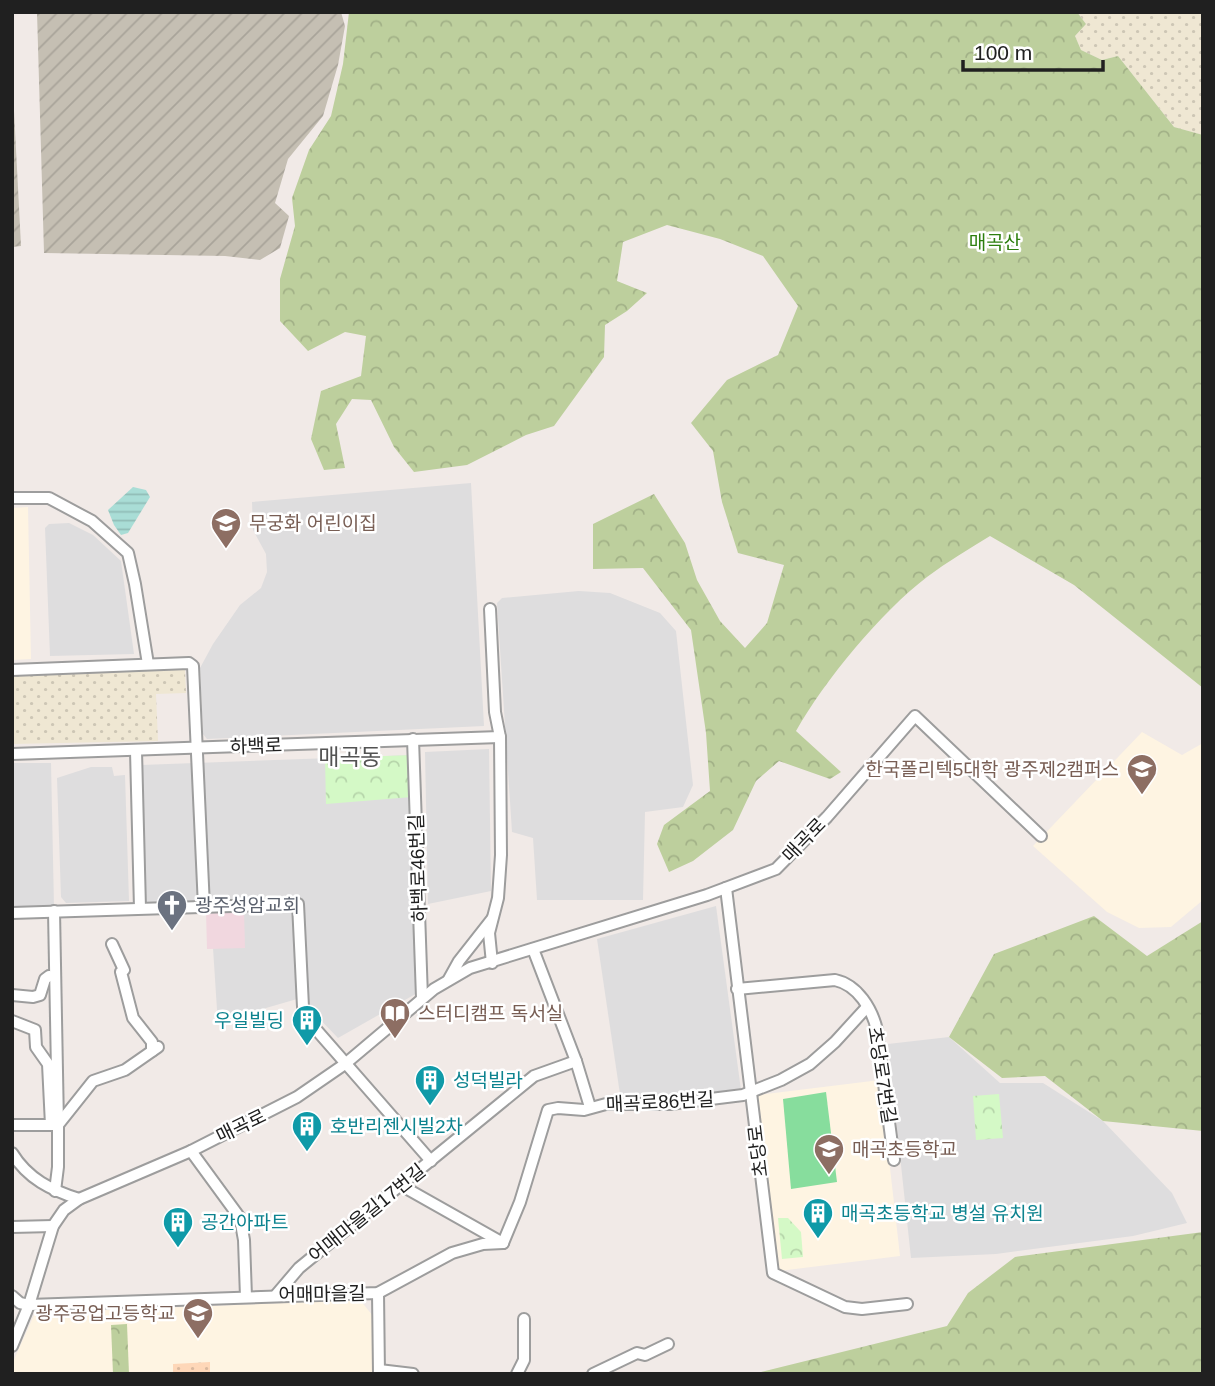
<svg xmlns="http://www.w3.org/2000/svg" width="1215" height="1386" viewBox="0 0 1215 1386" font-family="Helvetica,'Noto Sans KR',sans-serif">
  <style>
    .residential { fill: #deddde }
    .commercial { fill: #f1d7df }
    .education { fill: #fef4e2 }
    .construction { fill: url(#construction-furrows) }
    .farmland { fill: url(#farmland-dots) }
    .forest { fill: url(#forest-crowns) }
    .sand { fill: url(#sand-dots) }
    .park { fill: url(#park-crowns) }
    .pitch { fill: #87dd9d }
    .water { fill: url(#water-rules) }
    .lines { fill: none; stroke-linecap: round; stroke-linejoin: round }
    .minor-casing { stroke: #9d9d9d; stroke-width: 14 }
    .minor { stroke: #fff; stroke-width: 10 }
    .labels { text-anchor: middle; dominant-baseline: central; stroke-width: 5; stroke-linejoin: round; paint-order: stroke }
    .park-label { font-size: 19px; fill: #2d7f0e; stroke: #fff }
    .education-label { font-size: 19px; fill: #785e54; stroke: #fff; text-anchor: start }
    .street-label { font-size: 19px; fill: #202020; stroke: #fff }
    .worship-label { font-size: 19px; fill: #5b616d; stroke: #fff; text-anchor: start }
    .culture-label { font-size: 19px; fill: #0d838f; stroke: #fff; text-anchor: start }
    .quarter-label { font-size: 23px; fill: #535353; stroke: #fff }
  </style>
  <defs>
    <pattern id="construction-furrows" width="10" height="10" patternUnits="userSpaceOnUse" patternTransform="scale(1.75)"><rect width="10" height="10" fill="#c5bfb3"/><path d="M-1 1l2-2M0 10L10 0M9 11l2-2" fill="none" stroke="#a9a49a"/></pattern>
    <pattern id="farmland-dots" width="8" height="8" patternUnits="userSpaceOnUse" patternTransform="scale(1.75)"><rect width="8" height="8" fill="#efe7d3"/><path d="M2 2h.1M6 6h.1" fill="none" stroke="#cdc6b5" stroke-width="1.8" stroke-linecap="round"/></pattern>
    <pattern id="forest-crowns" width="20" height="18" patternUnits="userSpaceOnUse" patternTransform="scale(1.75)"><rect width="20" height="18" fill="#bdcf9d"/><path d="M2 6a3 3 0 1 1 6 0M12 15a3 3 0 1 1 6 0" fill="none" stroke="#a2b187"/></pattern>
    <pattern id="sand-dots" width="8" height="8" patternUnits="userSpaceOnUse" patternTransform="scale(1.75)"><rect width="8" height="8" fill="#fed7b8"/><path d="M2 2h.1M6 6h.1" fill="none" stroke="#d9b89e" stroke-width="1.8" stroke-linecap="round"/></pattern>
    <pattern id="park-crowns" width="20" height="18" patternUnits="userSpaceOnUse" patternTransform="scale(1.75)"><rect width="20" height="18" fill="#d4f9c6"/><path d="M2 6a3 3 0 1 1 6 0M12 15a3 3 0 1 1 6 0" fill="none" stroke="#b6d5aa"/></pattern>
    <pattern id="water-rules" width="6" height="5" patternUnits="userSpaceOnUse" patternTransform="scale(1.75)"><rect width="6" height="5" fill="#a9ddd6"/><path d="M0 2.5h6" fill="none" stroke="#91bdb7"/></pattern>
  </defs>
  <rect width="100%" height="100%" fill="#f1eae7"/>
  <!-- residential -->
  <g class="residential">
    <path d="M471 483 484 726 207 739 203 734 200 668 213 644 240 605 261 588 267 572 266 554 253 530 252 502Z"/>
    <path d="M69 523 93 535 121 561 134 654 50 656 45 528 49 524Z"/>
    <path d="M579 591 610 593 660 613 676 631 693 785 683 807 645 812 643 900H537L533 838 512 832 497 603 502 598Z"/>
    <path d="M489 749 491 891 428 904 425 752Z"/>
    <path d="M414 755 419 992 338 1038 310 1009 301 898 144 904 141 765Z"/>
    <path d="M12 763H51L54 907 12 908Z"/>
    <path d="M91 767H112L114 776 125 775 129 901 66 903 61 897 57 778Z"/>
    <path d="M716 906 741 1090 648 1101H621L597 939Z"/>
    <path d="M244 911 293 912 297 999 266 1008 243 1024 218 1025 213 948 244 947Z"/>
    <path d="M949 1037 1000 1083H1043L1103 1121 1172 1193 1187 1223 1133 1236 996 1254 911 1258 888 1044Z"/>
  </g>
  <!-- commercial -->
  <path class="commercial" d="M244 911 245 948 207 949 206 912Z"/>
  <!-- education -->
  <g class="education">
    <path d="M28 507 31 659 12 660V508Z"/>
    <path d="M1142 732 1182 755 1203 743V900L1171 927 1139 928 1107 912 1033 846Z"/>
    <path d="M880 1080 900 1256 779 1271 758 1095Z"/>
    <path d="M360 1300 373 1316 374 1374H12V1364L35 1313Z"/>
  </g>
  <!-- construction -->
  <g class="construction">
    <path d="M37 12H341L345 26 338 65 323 116 288 159 275 203 289 216 280 248 260 260 225 256 44 253Z"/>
    <path d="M12 72 21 246 12 247Z"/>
  </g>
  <!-- farmland -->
  <g class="farmland">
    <path d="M1077 12H1203V135L1174 127 1118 56 1102 60 1081 50 1075 36 1086 24Z"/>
    <path d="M185 669 186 693 156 694 158 741 12 744V676Z"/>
  </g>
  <!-- forest -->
  <g class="forest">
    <path d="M349 12H1077L1086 24 1075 36 1081 50 1102 60 1118 56 1174 127 1203 135V688L1074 585 990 536C969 549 947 562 927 577 881 612 825 680 796 731L841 772 830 779 779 761 756 781 733 830 693 861 669 872 657 844 664 825 710 791 706 733 691 630 643 568 593 569V524L654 494 685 543 697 580 720 621 745 648 767 623 784 565 738 553 722 502 713 451 691 423 727 380 778 355 798 306 763 256 720 239 667 225 623 242 617 281 647 293 627 311 605 325 604 357 554 426 526 435 467 465 414 472 394 447 371 400 352 399 336 424 345 468 324 470 311 439 321 391 361 376 366 336 345 332 308 351 280 321V279L295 226 292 198 309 150 331 116 343 64Z"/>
    <path d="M1094 916 1147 956 1203 921V1131L1103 1121 1045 1076 1002 1078 949 1037 994 954Z"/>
    <path d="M1203 1232V1374H753L947 1326 968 1293 1015 1257Z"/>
    <path d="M127 1324 129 1374H113L111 1325Z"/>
  </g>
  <!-- sand -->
  <path class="sand" d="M210 1362V1374H173V1364Z"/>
  <!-- park -->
  <g class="park">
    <path d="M414 755 412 797 326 804 325 758Z"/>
    <path d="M999 1094 1003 1138 976 1140 973 1096Z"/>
    <path d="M778 1218H788L801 1232 803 1257 782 1259Z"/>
  </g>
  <!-- pitch -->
  <path class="pitch" d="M826 1092 837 1182 791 1189 783 1099Z"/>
  <!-- water -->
  <path class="water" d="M133 487 146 490 150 497 128 533 121 535 114 525 108 510Z"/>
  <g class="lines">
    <!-- minor casing -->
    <g class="minor-casing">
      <g id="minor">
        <path d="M12 498H49L92 521 128 553 135 584 148 664"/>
        <path d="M490 609 495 712 500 737 501 855 498 898 489 933 492 963"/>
        <path d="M12 670 189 663 193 666 204 907"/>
        <path d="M413 739 422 998"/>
        <path d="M136 751 140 908"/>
        <path d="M12 754 500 737"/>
        <path d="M726 888 773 1273 845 1307 862 1309 907 1304"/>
        <path d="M54 911 58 1125"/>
        <path d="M12 913 298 904 303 1007 306 1018 431 1161"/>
        <path d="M112 944 124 970 121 972 133 1018 152 1042V1051"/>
        <path d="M533 949 576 1061 590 1107"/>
        <path d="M449 979 459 961 492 919"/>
        <path d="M737 989 835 980C858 985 872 1009 877 1030L894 1160"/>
        <path d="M12 995 33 997 40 995 45 979 49 976"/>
        <path d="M12 1021 35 1030 36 1047 48 1064 51 1125"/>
        <path d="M12 1125H58V1167L55 1191"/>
        <path d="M58 1125 93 1081 125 1070 158 1047"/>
        <path d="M191 1151 240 1218 244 1240 246 1297"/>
        <path d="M12 1153C28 1179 51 1190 79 1199"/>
        <path d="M402 1186 503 1243"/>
        <path d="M12 1227 53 1226"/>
        <path d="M503 1243 520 1202 548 1110 558 1108 584 1110 606 1104H670L743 1095 781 1080 810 1064 835 1042 867 1007"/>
        <path d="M378 1293 379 1374"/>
        <path d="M276 1295 299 1268 534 1076 576 1061"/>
        <path d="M12 1296 20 1303 29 1305 378 1293 452 1253 483 1244 503 1243"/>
        <path d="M12 1346 29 1305 53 1226 64 1210 79 1199 191 1151 297 1097 345 1064 434 989 470 968 707 895 776 869 827 817 915 716 1041 836"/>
        <path d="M379 1370 413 1374"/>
        <path d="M517 1374 524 1360V1319"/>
        <path d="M593 1374 637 1353 645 1355 668 1344"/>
      </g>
    </g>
    <!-- minor -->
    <use href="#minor" class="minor"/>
  </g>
  <!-- icons -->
  <defs>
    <g id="school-pin" transform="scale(1.575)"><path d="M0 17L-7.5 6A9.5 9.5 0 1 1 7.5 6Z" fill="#8d6e63" stroke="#fff"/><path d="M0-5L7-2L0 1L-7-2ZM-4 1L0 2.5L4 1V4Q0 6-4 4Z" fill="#fff"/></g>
    <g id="university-pin" transform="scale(1.575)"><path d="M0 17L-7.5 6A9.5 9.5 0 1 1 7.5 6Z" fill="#8d6e63" stroke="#fff"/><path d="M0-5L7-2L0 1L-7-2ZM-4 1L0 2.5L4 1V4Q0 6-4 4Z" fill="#fff"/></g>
    <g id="church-pin" transform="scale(1.575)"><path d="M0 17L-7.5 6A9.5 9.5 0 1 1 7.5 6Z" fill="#6b7280" stroke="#fff"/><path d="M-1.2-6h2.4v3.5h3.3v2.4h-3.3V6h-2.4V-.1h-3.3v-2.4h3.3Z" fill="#fff"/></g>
    <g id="library-pin" transform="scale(1.575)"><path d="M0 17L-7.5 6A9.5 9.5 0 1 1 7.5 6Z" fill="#8d6e63" stroke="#fff"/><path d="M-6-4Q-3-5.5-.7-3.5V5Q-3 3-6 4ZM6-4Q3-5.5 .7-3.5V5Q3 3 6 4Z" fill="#fff"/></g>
    <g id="building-pin" transform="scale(1.575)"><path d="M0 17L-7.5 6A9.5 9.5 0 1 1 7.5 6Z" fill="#0f9aa8" stroke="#fff"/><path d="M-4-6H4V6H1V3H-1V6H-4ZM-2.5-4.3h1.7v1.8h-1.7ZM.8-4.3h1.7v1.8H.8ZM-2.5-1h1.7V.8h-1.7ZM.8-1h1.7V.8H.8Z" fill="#fff"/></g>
  </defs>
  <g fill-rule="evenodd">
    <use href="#school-pin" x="226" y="523"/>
    <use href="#university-pin" x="1142" y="769"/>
    <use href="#church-pin" x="172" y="905"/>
    <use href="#library-pin" x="395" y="1013"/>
    <use href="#building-pin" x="307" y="1020"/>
    <use href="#building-pin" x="430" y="1080"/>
    <use href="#building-pin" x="307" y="1126"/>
    <use href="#school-pin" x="829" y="1149"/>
    <use href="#building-pin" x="818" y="1213"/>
    <use href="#building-pin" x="178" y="1222"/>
    <use href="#school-pin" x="198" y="1313"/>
  </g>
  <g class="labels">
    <!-- park labels -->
    <g class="park-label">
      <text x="995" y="242">매곡산</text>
    </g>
    <!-- education labels -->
    <g class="education-label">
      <text x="249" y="523">무궁화 어린이집</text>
      <text x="1119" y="769" text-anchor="end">한국폴리텍5대학 광주제2캠퍼스</text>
      <text x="418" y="1013">스터디캠프 독서실</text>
      <text x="852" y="1149">매곡초등학교</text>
      <text x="175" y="1313" text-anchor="end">광주공업고등학교</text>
    </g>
    <!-- street labels -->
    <g class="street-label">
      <text transform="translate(256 746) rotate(-2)">하백로</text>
      <text transform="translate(804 840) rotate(-46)">매곡로</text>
      <text transform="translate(418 868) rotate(-92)">하백로46번길</text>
      <text transform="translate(882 1075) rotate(81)">초당로7번길</text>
      <text transform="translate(660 1102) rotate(-3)">매곡로86번길</text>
      <text transform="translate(241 1126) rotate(-26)">매곡로</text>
      <text transform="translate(758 1151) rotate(-97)">초당로</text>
      <text transform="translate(367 1213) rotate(-39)">어매마을길17번길</text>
      <text transform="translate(322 1294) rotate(-1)">어매마을길</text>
    </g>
    <!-- worship labels -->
    <g class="worship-label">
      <text x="195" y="905">광주성암교회</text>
    </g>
    <!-- culture labels -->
    <g class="culture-label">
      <text x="284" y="1020" text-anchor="end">우일빌딩</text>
      <text x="453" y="1080">성덕빌라</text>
      <text x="330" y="1126">호반리젠시빌2차</text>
      <text x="841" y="1213">매곡초등학교 병설 유치원</text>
      <text x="201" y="1222">공간아파트</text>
    </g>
    <!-- quarter labels -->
    <g class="quarter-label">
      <text x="350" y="757">매곡동</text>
    </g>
  </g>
  <!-- border -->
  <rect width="1215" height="1386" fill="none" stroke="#202020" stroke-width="28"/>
  <!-- scale -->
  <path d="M963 60v10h140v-10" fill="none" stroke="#202020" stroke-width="3.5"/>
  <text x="974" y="60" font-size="21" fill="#202020" stroke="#ffffff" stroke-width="5" paint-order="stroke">100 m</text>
</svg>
